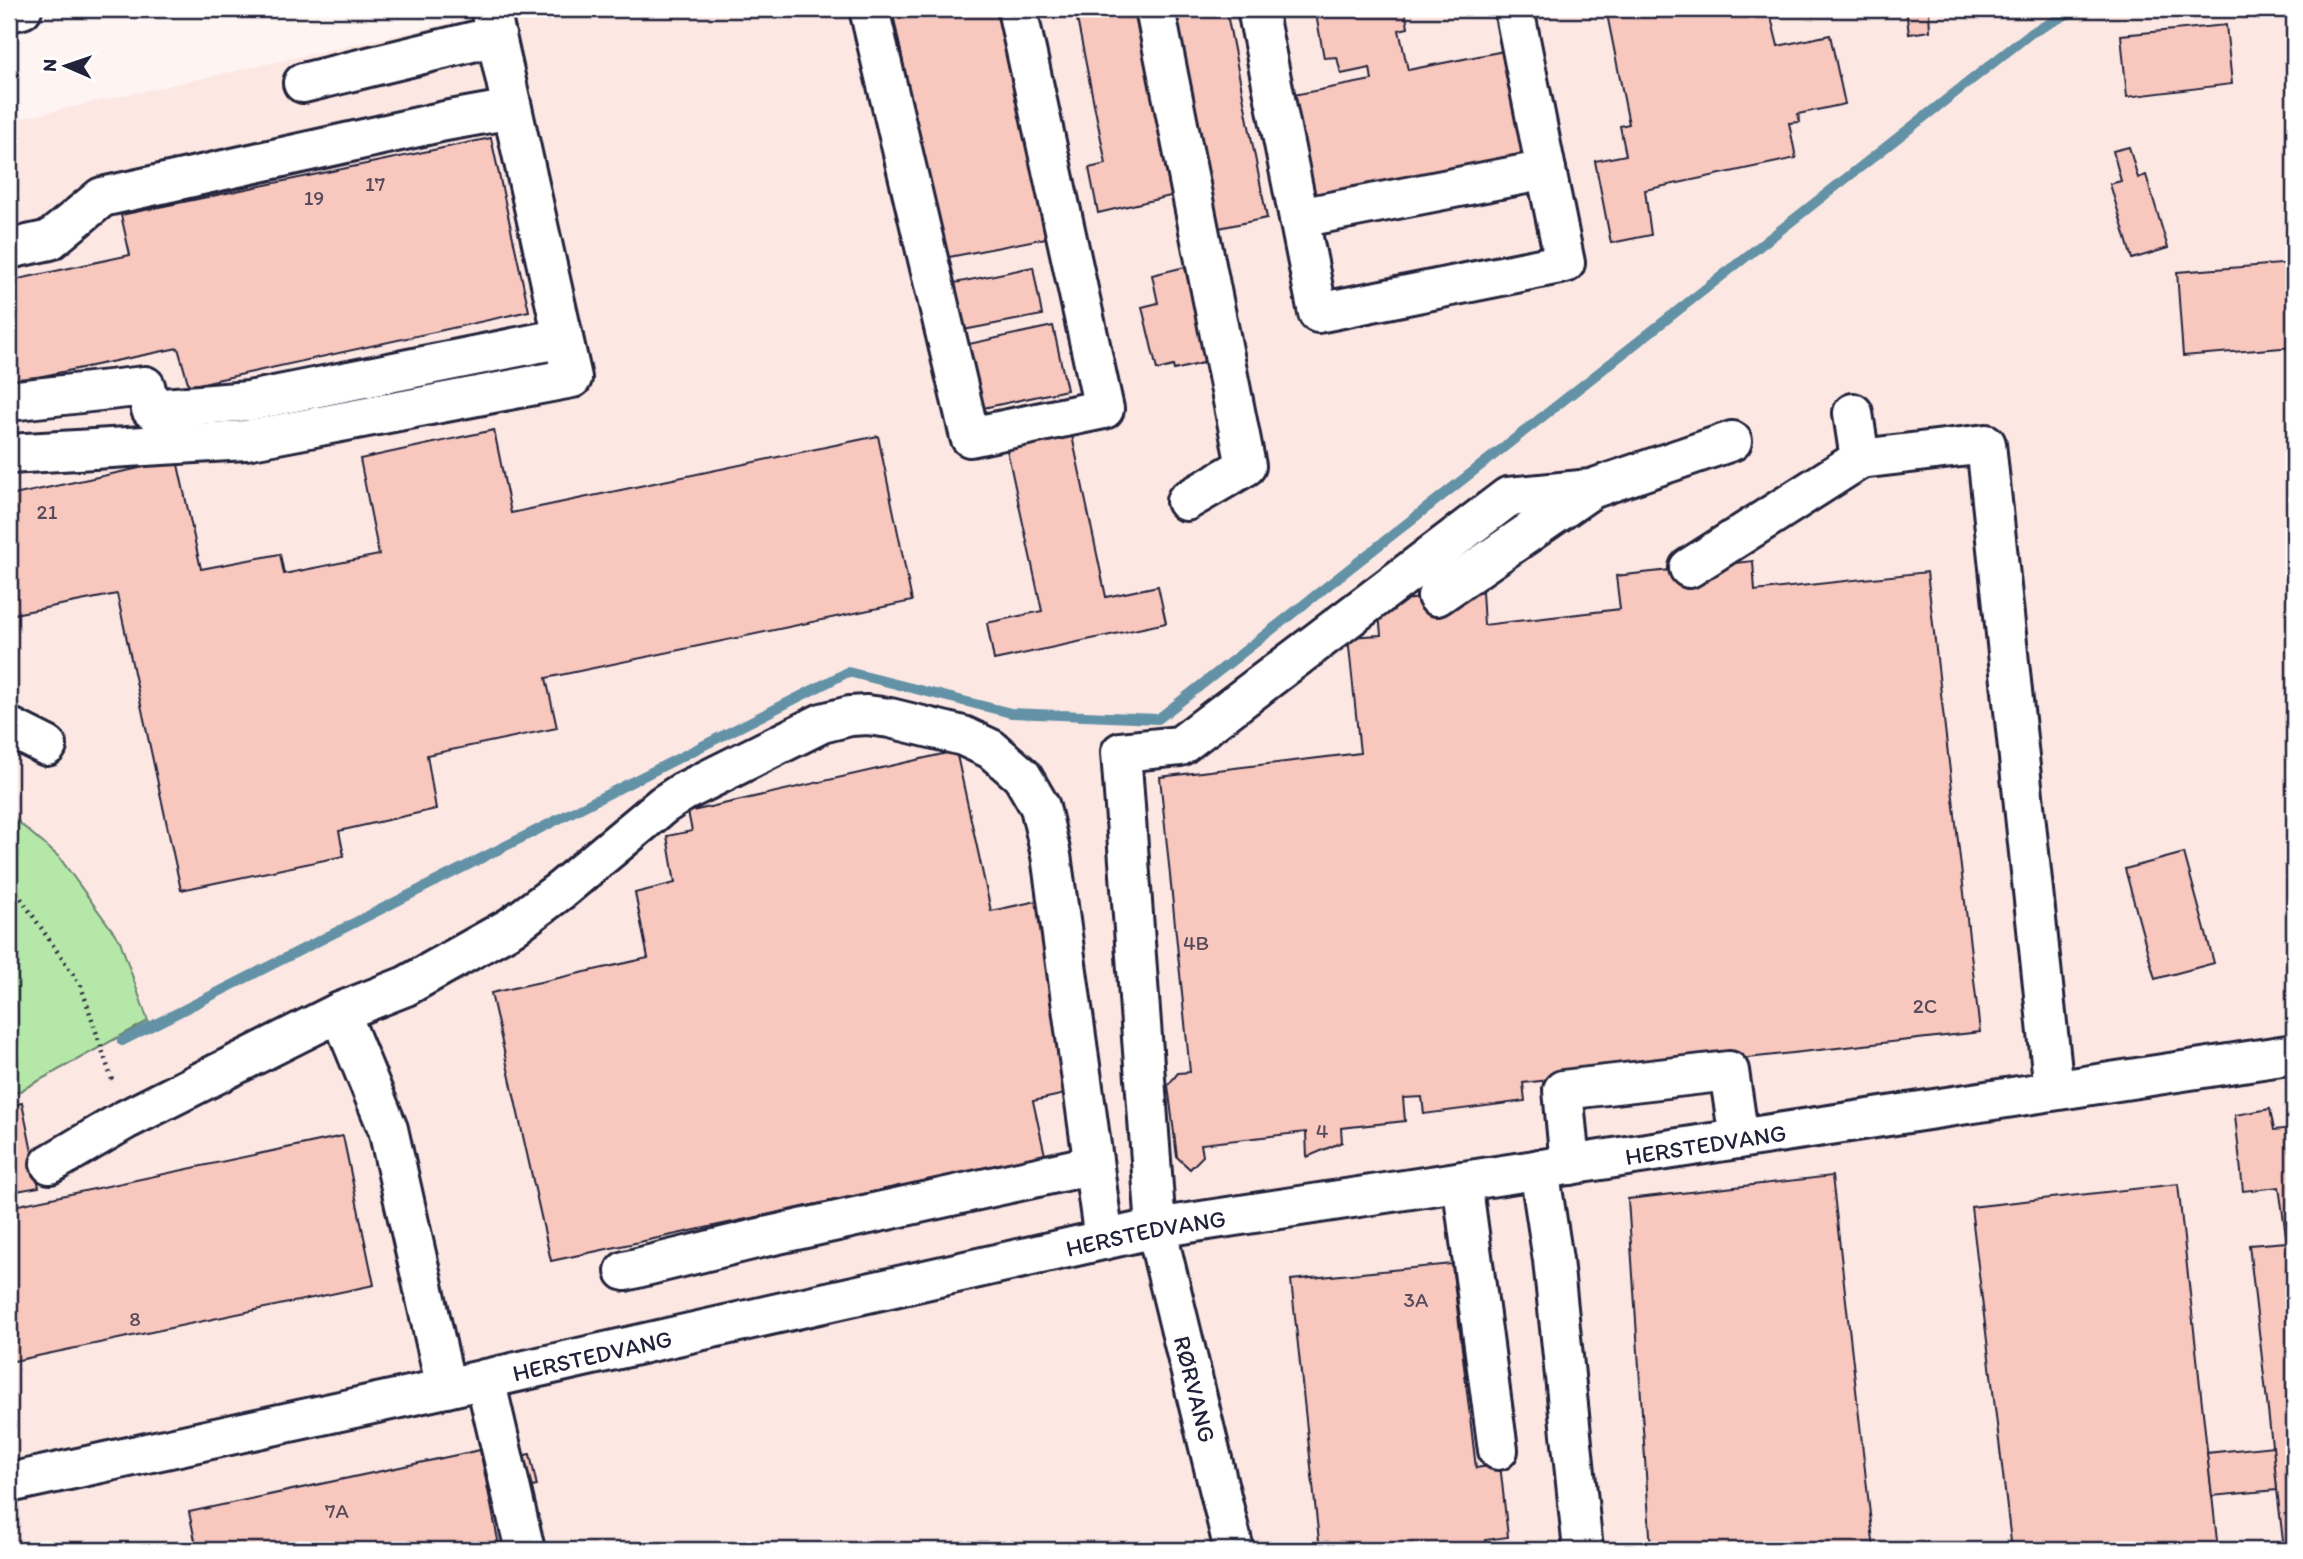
<svg xmlns="http://www.w3.org/2000/svg" width="2303" height="1559" viewBox="0 0 2303 1559" font-family="Itim,sans-serif">
  <style>
    .built { fill: #fce7e3 }
    .green { fill: #b4e7a8; stroke: #6b8472; stroke-width: 2 }
    .lines { fill: none; stroke-linecap: round; stroke-linejoin: round }
    .stream { stroke: #6392a6; stroke-width: 10 }
    .building { fill: #f8c8bf; stroke: #22223b; stroke-width: 2 }
    .minor-casing { stroke: #22223b; stroke-width: 44 }
    .path { stroke: #22223b; stroke-width: 4.5; stroke-dasharray: 2 5; stroke-linecap: butt }
    .minor { stroke: #fff; stroke-width: 38 }
    .labels { text-anchor: middle; dominant-baseline: central; stroke-width: 5; stroke-linejoin: round; paint-order: stroke }
    .number-label { font-size: 21px; fill: #584c5c }
    .street-label { font-size: 24px; fill: #22223b; stroke: #fff }
  </style>
  <rect width="100%" height="100%" fill="#fef4f2"/>
  <filter id="ink" filterUnits="userSpaceOnUse"><feTurbulence type="fractalNoise" baseFrequency=".0143" numOctaves="2"/><feDisplacementMap in="SourceGraphic" scale="14" xChannelSelector="R" yChannelSelector="G"/><feConvolveMatrix kernelMatrix="1 2 1 2 8 2 1 2 1" color-interpolation-filters="sRGB"/></filter>
  <g filter="url(#ink)">
    <!-- built -->
    <path class="built" d="M514 9H2294V1550H9V121Z"/>
    <!-- green -->
    <path class="green" d="M9 814 59 857 120 941 148 1021 9 1097Z"/>
    <g class="lines">
      <!-- stream -->
      <path class="stream" d="M122 1041 848 672 1011 713 1158 719 2031 33 2073 11 2089 9"/>
    </g>
    <!-- building -->
    <g class="building">
      <path d="M892 9H997L1046 238 944 258Z"/>
      <path d="M1075 9H1141L1179 194 1098 213 1089 168 1106 164Z"/>
      <path d="M1172 9H1226L1267 218 1219 228Z"/>
      <path d="M1315 9H1405L1408 28 1399 30 1408 70 1509 50 1530 152 1310 197 1288 96 1372 80 1370 68 1341 74 1337 57 1324 58Z"/>
      <path d="M1606 9H1769L1778 46 1830 35 1845 104 1798 114 1800 122 1789 123 1796 158 1645 190 1651 235 1611 243 1595 161 1626 155 1620 126 1629 124Z"/>
      <path d="M1906 9H1949L1929 11 1930 31 1909 34Z"/>
      <path d="M2226 25 2232 84 2127 97 2121 35Z"/>
      <path d="M491 138 529 311 189 386 178 348 9 383V281L130 255 121 215Z"/>
      <path d="M2129 147 2138 178 2146 175 2168 248 2132 259 2110 184 2121 181 2113 151Z"/>
      <path d="M2294 263V347L2183 356 2177 272Z"/>
      <path d="M1033 267 1042 315 958 331 950 284Z"/>
      <path d="M1185 267 1207 362 1174 370 1173 366 1157 370 1142 307 1158 303 1152 275Z"/>
      <path d="M1053 326 1067 390 983 408 969 344Z"/>
      <path d="M494 430 511 513 878 436 912 601 546 678 557 728 427 755 436 809 339 831 344 856 181 890 117 594 9 615V496L177 460 201 569 280 554 284 574 379 555 360 459Z"/>
      <path d="M1071 431 1106 597 1158 586 1166 623 994 660 987 623 1042 611 1006 445Z"/>
      <path d="M1753 561 1755 591 1927 572 1980 1032 1523 1083 1525 1101 1424 1114 1422 1097 1403 1098 1405 1121 1341 1128 1342 1142 1307 1157 1306 1132 1201 1144 1203 1156 1190 1169 1177 1157 1168 1085 1178 1073 1190 1072 1160 777 1360 753 1348 637 1381 635 1378 603 1482 591 1484 625 1620 609 1616 576Z"/>
      <path d="M956 751 991 911 1037 901 1079 1091 1033 1101 1045 1155 551 1261 491 993 648 958 635 893 675 883 667 836 692 831 688 812Z"/>
      <path d="M2184 853 2214 963 2155 979 2125 869Z"/>
      <path d="M22 1103 39 1187 11 1192 9 1182V1106Z"/>
      <path d="M2270 1109 2274 1130 2294 1128V1550H2284L2249 1245 2287 1242 2279 1187 2243 1191 2235 1115Z"/>
      <path d="M343 1136 374 1285 9 1362V1207Z"/>
      <path d="M1832 1176 1874 1550H1651L1628 1199Z"/>
      <path d="M2178 1184 2218 1550H2012L1971 1207Z"/>
      <path d="M1452 1264 1476 1468 1500 1464 1508 1537 1485 1540 1486 1550H1320L1291 1280Z"/>
      <path d="M2273 1446 2277 1490 2212 1496 2207 1453Z"/>
      <path d="M480 1450 500 1550H197L189 1512Z"/>
      <path d="M530 1454 537 1486 517 1490 510 1458Z"/>
    </g>
    <g class="lines">
      <!-- minor casing -->
      <g class="minor-casing">
        <g id="minor">
          <path d="M869 9 970 437 1104 409 1017 9"/>
          <path d="M1155 9 1246 466 1186 501"/>
          <path d="M1257 9 1299 218 1546 170 1514 9"/>
          <path d="M9 12 22 9"/>
          <path d="M303 83 496 36"/>
          <path d="M1299 218 1318 313 1565 263 1546 170"/>
          <path d="M9 249 50 240 102 197 445 121 512 109"/>
          <path d="M9 401 145 386 151 409 249 401 563 338"/>
          <path d="M1853 413 1860 459 1986 444 2054 1090"/>
          <path d="M9 454 246 440 572 378 490 9"/>
          <path d="M1689 568 1860 459"/>
          <path d="M1437 596 1590 490"/>
          <path d="M9 727 47 746"/>
          <path d="M340 1012 406 986 511 927 561 890 663 805 683 792 822 723 850 716 867 715 890 718 963 736 991 749 1022 776 1040 807 1051 855 1104 1240"/>
          <path d="M50 1164 125 1120 340 1012 388 1129 446 1388"/>
          <path d="M1570 1165 1563 1090 1729 1071 1739 1139"/>
          <path d="M1539 1169 1553 1260 1583 1550"/>
          <path d="M1462 1181 1498 1450"/>
          <path d="M625 1271 760 1238 1092 1165"/>
          <path d="M485 1379 525 1550"/>
          <path id="s1" d="M9 1483 446 1388 1156 1228 2294 1054"/>
          <path d="M1234 1550 1156 1228 1121 752 1180 746 1508 497 1591 489 1732 441"/>
        </g>
      </g>
      <!-- path -->
      <path class="path" d="M9 881 81 986 113 1083"/>
      <!-- minor -->
      <use href="#minor" class="minor"/>
    </g>
  </g>
  <g class="labels">
    <!-- number labels -->
    <g class="number-label">
      <text x="375" y="183">17</text>
      <text x="314" y="197">19</text>
      <text x="47" y="511">21</text>
      <text x="1196" y="942">4B</text>
      <text x="1925" y="1005">2C</text>
      <text x="1322" y="1130">4</text>
      <text x="1416" y="1299">3A</text>
      <text x="135" y="1318">8</text>
      <text x="337" y="1510">7A</text>
    </g>
    <!-- street labels -->
    <g class="street-label">
      <text stroke="none"><textPath href="#s1" startOffset="1731">HERSTEDVANG</textPath></text>
      <text stroke="none"><textPath href="#s1" startOffset="1164">HERSTEDVANG</textPath></text>
      <text stroke="none"><textPath href="#s1" startOffset="597">HERSTEDVANG</textPath></text>
      <text transform="translate(1195 1389) rotate(76)">RØRVANG</text>
    </g>
  </g>
  <!-- margin -->
  <rect width="2303" height="1559" fill="none" stroke="#fff" stroke-width="35"/>
  <rect x="18" y="18" width="2268" height="1524" fill="none" stroke="#22223b" stroke-width="2.5" filter="url(#ink)"/>
  <!-- north arrow -->
  <g transform="translate(66 66) rotate(272)" stroke="#ffffff" stroke-width="5" paint-order="stroke">
  <path d="M0-5L12 26L0 18L-12 26Z" fill="#22223b"/>
  <text y="-10" font-size="19" font-weight="bold" text-anchor="middle" fill="#22223b">N</text>
  </g>
</svg>
